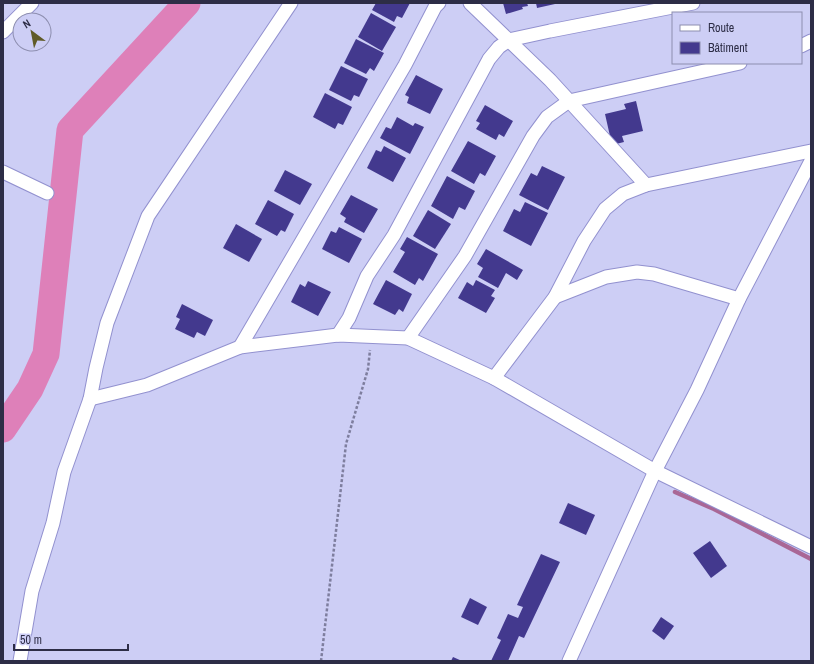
<svg xmlns="http://www.w3.org/2000/svg" width="814" height="664" viewBox="0 0 814 664" font-family="'Archivo Narrow',sans-serif">
  <style>
    .lines { fill: none; stroke-linecap: round; stroke-linejoin: round }
    .stream { stroke: #a96796; stroke-width: 4.5 }
    .river { stroke: #de80b9; stroke-width: 27 }
    .building { fill: #43398e }
    .street-casing { stroke: #9291cf; stroke-width: 15 }
    .path { stroke: #7e7e9e; stroke-width: 2.5; stroke-dasharray: 3 2; stroke-linecap: butt }
    .street { stroke: #fff; stroke-width: 13 }
  </style>
  <rect width="100%" height="100%" fill="#cdcef5"/>
  <g class="lines">
    <!-- stream -->
    <path class="stream" d="M675 492 714 509 811 559"/>
    <!-- river -->
    <path class="river" d="M3 429 30 389 46 354 70 130 187 3"/>
  </g>
  <!-- building -->
  <g class="building">
    <path d="M376 3H410L402 18 397 16 394 22 372 10Z"/>
    <path d="M503 3H527L528 6 522 7 523 9 506 14Z"/>
    <path d="M536 3H555V4L537 8Z"/>
    <path d="M371 13 396 27 382 51 358 37Z"/>
    <path d="M356 39 384 53 374 71 370 68 366 74 344 63Z"/>
    <path d="M341 66 368 79 359 97 354 95 351 101 329 90Z"/>
    <path d="M416 75 443 89 430 114 407 103 409 97 405 95Z"/>
    <path d="M325 93 352 107 343 125 338 123 335 129 313 117Z"/>
    <path d="M636 101 643 131 622 136 624 142 612 145 605 114 626 109 624 104Z"/>
    <path d="M485 105 513 121 504 137 499 134 496 140 476 129 480 123 476 121Z"/>
    <path d="M397 117 413 126 415 123 424 127 410 154 380 138 386 127 391 129Z"/>
    <path d="M468 141 496 156 485 176 480 173 474 184 451 171Z"/>
    <path d="M384 146 406 158 393 182 367 168 376 150 381 152Z"/>
    <path d="M542 166 565 177 548 210 519 195 531 173 537 176Z"/>
    <path d="M285 170 312 184 300 205 274 191Z"/>
    <path d="M447 176 475 191 465 210 459 207 453 219 431 206Z"/>
    <path d="M351 195 378 209 364 233 344 222 346 218 340 214Z"/>
    <path d="M268 200 294 214 285 232 281 230 277 236 255 224Z"/>
    <path d="M525 202 548 213 531 246 503 231 514 209 520 212Z"/>
    <path d="M428 210 451 224 435 249 413 236Z"/>
    <path d="M236 224 262 239 249 262 223 248Z"/>
    <path d="M339 227 362 239 349 263 322 249 331 231 336 233Z"/>
    <path d="M407 237 438 254 423 281 419 278 415 285 393 272 405 252 400 249Z"/>
    <path d="M486 249 523 270 517 280 506 273 498 288 478 277 483 268 477 264Z"/>
    <path d="M386 280 412 294 403 312 399 309 395 315 373 304Z"/>
    <path d="M476 280 495 290 491 296 495 298 486 313 458 298 467 282 473 286Z"/>
    <path d="M308 281 331 292 318 316 291 302 300 284 305 287Z"/>
    <path d="M182 304 213 320 205 336 197 332 194 338 175 329 180 319 176 317Z"/>
    <path d="M568 503 595 515 586 535 559 523Z"/>
    <path d="M710 541 727 566 711 578 693 553Z"/>
    <path d="M541 554 560 562 524 638 519 636 508 661H491L501 640 497 638 508 614 518 618 523 607 517 605Z"/>
    <path d="M470 598 487 607 478 625 461 617Z"/>
    <path d="M661 617 674 626 664 640 652 631Z"/>
    <path d="M453 657 462 661H451Z"/>
  </g>
  <g class="lines">
    <!-- street casing -->
    <g class="street-casing">
      <g id="street">
        <path d="M470 3 550 80 646 185"/>
        <path d="M3 32 32 3"/>
        <path d="M801 46 811 41"/>
        <path d="M3 172 47 193"/>
        <path d="M555 297 606 277 637 272 654 274 739 299"/>
        <path d="M338 335 349 318 367 276 394 235 489 59 499 47 509 40 550 31 693 3"/>
        <path d="M408 338 465 256 533 136 547 117 569 101 740 63"/>
        <path d="M240 347 405 65 435 7 439 3"/>
        <path d="M494 378 555 297 584 241 605 209 623 194 646 185 811 151"/>
        <path d="M90 399 147 385 240 347 338 335 408 338 494 378 655 471 811 547"/>
        <path d="M20 661 32 591 53 523 64 472 90 399 96 368 107 323 148 216 291 3"/>
        <path d="M569 661 655 471 697 390 739 299 811 161"/>
      </g>
    </g>
    <!-- path -->
    <path class="path" d="M321 661 346 444 368 369 370 350"/>
    <!-- street -->
    <use href="#street" class="street"/>
  </g>
  <!-- border -->
  <rect width="814" height="664" fill="none" stroke="#2d2d46" stroke-width="8"/>
  <!-- legend -->
  <rect x="672" y="12" width="130" height="52" fill="#cdcef5" stroke="#8d8eaf"/>
  <rect x="680" y="25" width="20" height="6" fill="#ffffff" stroke="#8d8eaf"/>
  <text x="708" y="32" font-size="12" fill="#2d2d46">Route</text>
  <rect x="680" y="42" width="20" height="12" fill="#43398e" stroke="#8d8eaf"/>
  <text x="708" y="52" font-size="12" fill="#2d2d46">Bâtiment</text>
  <!-- north arrow -->
  <g transform="translate(32 32) rotate(328)"><circle r="19" fill="#cdcef5" stroke="#8d8eaf"/>
  <path d="M0-3L7 15L0 10L-7 15Z" fill="#605b28"/>
  <text y="-6" font-size="11" font-weight="bold" text-anchor="middle" fill="#2d2d46">N</text>
  </g>
  <!-- scale -->
  <path d="M14 644v6h114v-6" fill="none" stroke="#2d2d46" stroke-width="2"/>
  <text x="20" y="644" font-size="12" fill="#2d2d46" stroke="#cdcef5" stroke-width="3" paint-order="stroke">50 m</text>
</svg>
